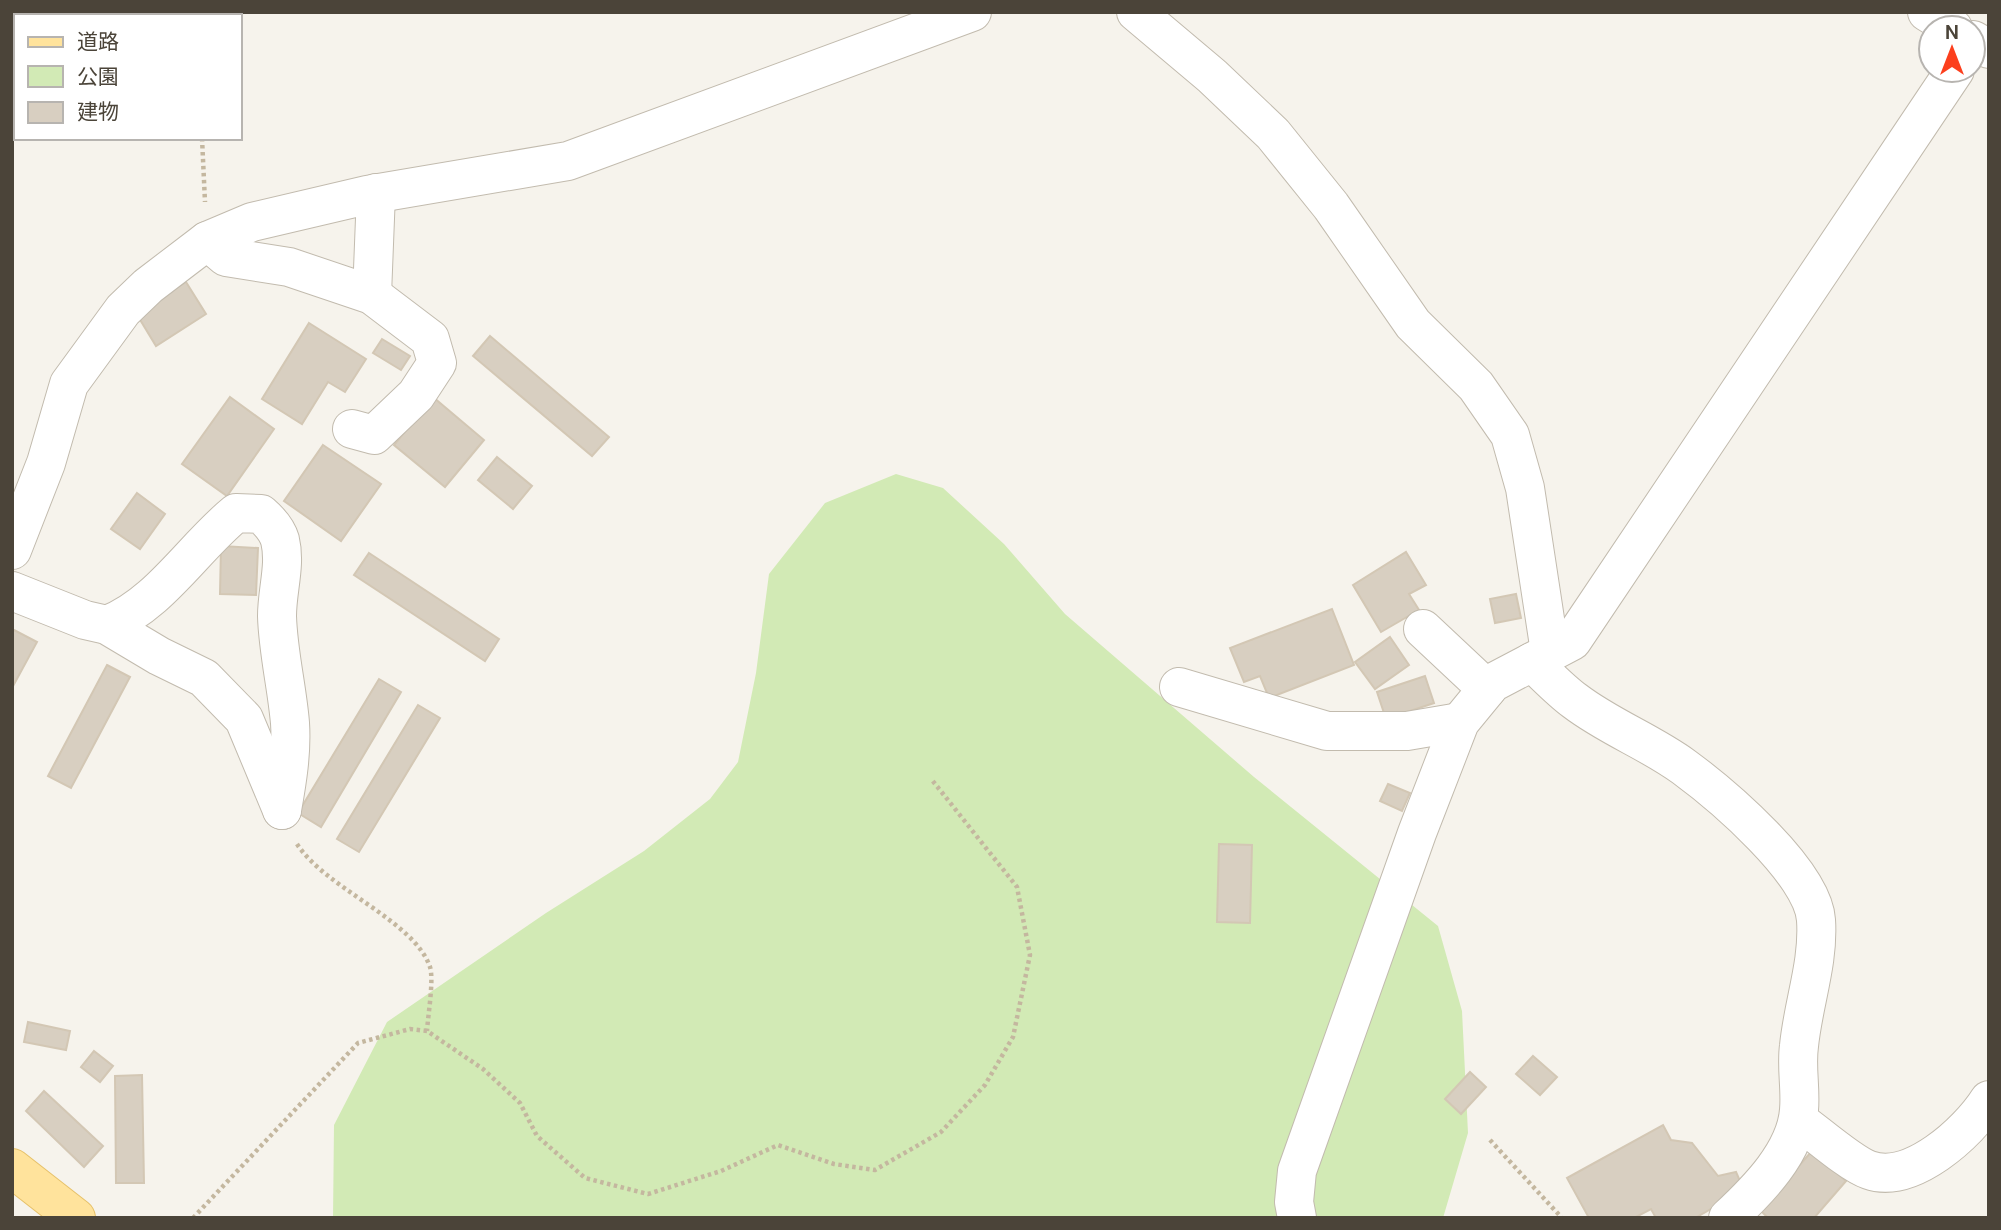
<svg xmlns="http://www.w3.org/2000/svg" width="2001" height="1230" viewBox="0 0 2001 1230" font-family="'DM Sans','Noto Sans JP',sans-serif">
  <style>
    .green { fill: #d2eab5 }
    .building { fill: #d8cfc1; stroke: #d3c7b4; stroke-width: 2 }
    .lines { fill: none; stroke-linecap: round; stroke-linejoin: round }
    .minor-casing { stroke: #c2bbae; stroke-width: 40 }
    .major-casing { stroke: #e6c16a; stroke-width: 40 }
    .path { stroke: #c4b79f; stroke-width: 4.5; stroke-dasharray: 3.5 3.5; stroke-linecap: butt }
    .minor { stroke: #fff; stroke-width: 38 }
    .major { stroke: #ffe39c; stroke-width: 38 }
  </style>
  <rect width="100%" height="100%" fill="#f6f3ec"/>
  <!-- green -->
  <path class="green" d="M896 474 943 488 1004 544 1065 614 1254 777 1438 926 1462 1011 1468 1133 1443 1218H333L334 1125 387 1022 546 913 644 851 710 799 738 762 756 673 769 574 825 503Z"/>
  <!-- building -->
  <g class="building">
    <path d="M186 282 206 314 156 346 136 313Z"/>
    <path d="M309 323 366 359 345 392 328 382 302 424 262 399Z"/>
    <path d="M490 336 609 437 592 456 473 356Z"/>
    <path d="M382 339 410 356 401 370 373 353Z"/>
    <path d="M230 397 274 429 227 496 182 464Z"/>
    <path d="M433 397 484 440 445 487 394 445Z"/>
    <path d="M323 445 381 484 341 541 284 501Z"/>
    <path d="M497 457 532 486 513 509 478 480Z"/>
    <path d="M137 493 165 514 140 549 111 529Z"/>
    <path d="M221 546 258 548 256 595 220 594Z"/>
    <path d="M1406 552 1426 585 1409 594 1419 610 1381 632 1353 585Z"/>
    <path d="M369 553 499 639 485 661 354 575Z"/>
    <path d="M1516 594 1521 618 1495 623 1490 599Z"/>
    <path d="M1332 609 1354 665 1269 698 1260 676 1244 682 1230 648Z"/>
    <path d="M14 630 37 642 12 688V634Z"/>
    <path d="M1390 637 1409 665 1375 689 1355 662Z"/>
    <path d="M107 665 130 677 71 788 48 776Z"/>
    <path d="M1425 676 1434 703 1386 719 1377 692Z"/>
    <path d="M379 679 401 692 321 827 298 813Z"/>
    <path d="M418 705 440 718 359 852 337 839Z"/>
    <path d="M1388 784 1410 793 1402 811 1380 801Z"/>
    <path d="M1219 844 1252 845 1250 923 1217 922Z"/>
    <path d="M28 1022 70 1031 66 1050 24 1042Z"/>
    <path d="M94 1051 113 1066 100 1082 81 1067Z"/>
    <path d="M1533 1056 1557 1077 1540 1095 1516 1074Z"/>
    <path d="M1470 1072 1486 1087 1461 1114 1445 1099Z"/>
    <path d="M142 1075 144 1183H116L115 1076Z"/>
    <path d="M44 1091 103 1146 84 1167 26 1111Z"/>
    <path d="M1663 1125 1671 1140 1692 1143 1718 1176 1736 1172 1744 1190 1695 1218H1656L1651 1209 1634 1218H1589L1567 1178Z"/>
    <path d="M1812 1151 1846 1181 1814 1218H1768L1760 1210Z"/>
  </g>
  <g class="lines">
    <!-- minor casing -->
    <g class="minor-casing">
      <g id="minor">
        <path d="M1136 12 1212 76 1273 134 1331 206 1413 324 1476 386 1510 435 1525 488 1550 652"/>
        <path d="M1927 12 1953 28"/>
        <path d="M1973 40 1989 49"/>
        <path d="M207 241 226 257 289 267 372 295 430 339 437 363 416 395 374 435 352 429"/>
        <path d="M372 295 376 193"/>
        <path d="M12 550 46 463 69 384 123 310 148 286 207 241 252 222 367 195 568 161 972 12"/>
        <path d="M12 591 85 620 107 625 159 656 204 678 244 719 282 810"/>
        <path d="M107 625C159 605 193 548 236 513L261 514C269 521 277 530 280 540 286 565 277 590 277 616 278 652 287 687 290 723 292 752 287 782 282 810"/>
        <path d="M1423 629 1487 689"/>
        <path d="M1532 662C1546 675 1560 690 1575 701 1609 727 1650 742 1684 767 1722 795 1813 872 1816 920 1819 963 1803 1004 1799 1046 1796 1067 1801 1089 1799 1110 1796 1152 1758 1190 1728 1218"/>
        <path d="M1179 687 1327 731H1407L1460 722"/>
        <path d="M1798 1120C1815 1132 1851 1164 1869 1170 1911 1185 1968 1133 1989 1100"/>
        <path d="M1297 1218 1294 1202 1297 1171 1417 833 1460 722 1492 683 1572 641 1955 70"/>
      </g>
    </g>
    <!-- major casing -->
    <g class="major-casing">
      <path id="major" d="M12 1168 76 1218"/>
    </g>
    <!-- path -->
    <g class="path">
      <path d="M196 12V16"/>
      <path d="M202 138 205 202"/>
      <path d="M297 844C326 889 414 920 430 967 434 980 428 1015 427 1031"/>
      <path d="M1490 1140 1562 1218"/>
      <path d="M193 1218 358 1043 410 1029 427 1031 483 1069 520 1103 537 1136 585 1178 648 1194 721 1171 778 1145 834 1164 875 1170 941 1132 985 1085 1013 1037 1030 955 1017 887 932 780"/>
    </g>
    <!-- minor -->
    <use href="#minor" class="minor"/>
    <!-- major -->
    <use href="#major" class="major"/>
  </g>
  <!-- border -->
  <rect width="2001" height="1230" fill="none" stroke="#4b4439" stroke-width="28"/>
  <!-- legend -->
  <rect x="14" y="14" width="228" height="126" fill="#ffffff" stroke="#b7b4b0" stroke-width="2"/>
  <rect x="28" y="37" width="35" height="10" fill="#ffe39c" stroke="#b7b4b0" stroke-width="2"/>
  <text x="77" y="49" font-size="21" fill="#4b4439">道路</text>
  <rect x="28" y="66" width="35" height="21" fill="#d2eab5" stroke="#b7b4b0" stroke-width="2"/>
  <text x="77" y="84" font-size="21" fill="#4b4439">公園</text>
  <rect x="28" y="102" width="35" height="21" fill="#d8cfc1" stroke="#b7b4b0" stroke-width="2"/>
  <text x="77" y="119" font-size="21" fill="#4b4439">建物</text>
  <!-- north arrow -->
  <g transform="translate(1952 49)"><circle r="33" fill="#ffffff" stroke="#b7b4b0" stroke-width="2"/>
  <path d="M0-5L12 26L0 18L-12 26Z" fill="#fc3f1d"/>
  <text y="-10" font-size="19" font-weight="bold" text-anchor="middle" fill="#4b4439">N</text>
  </g>
</svg>
